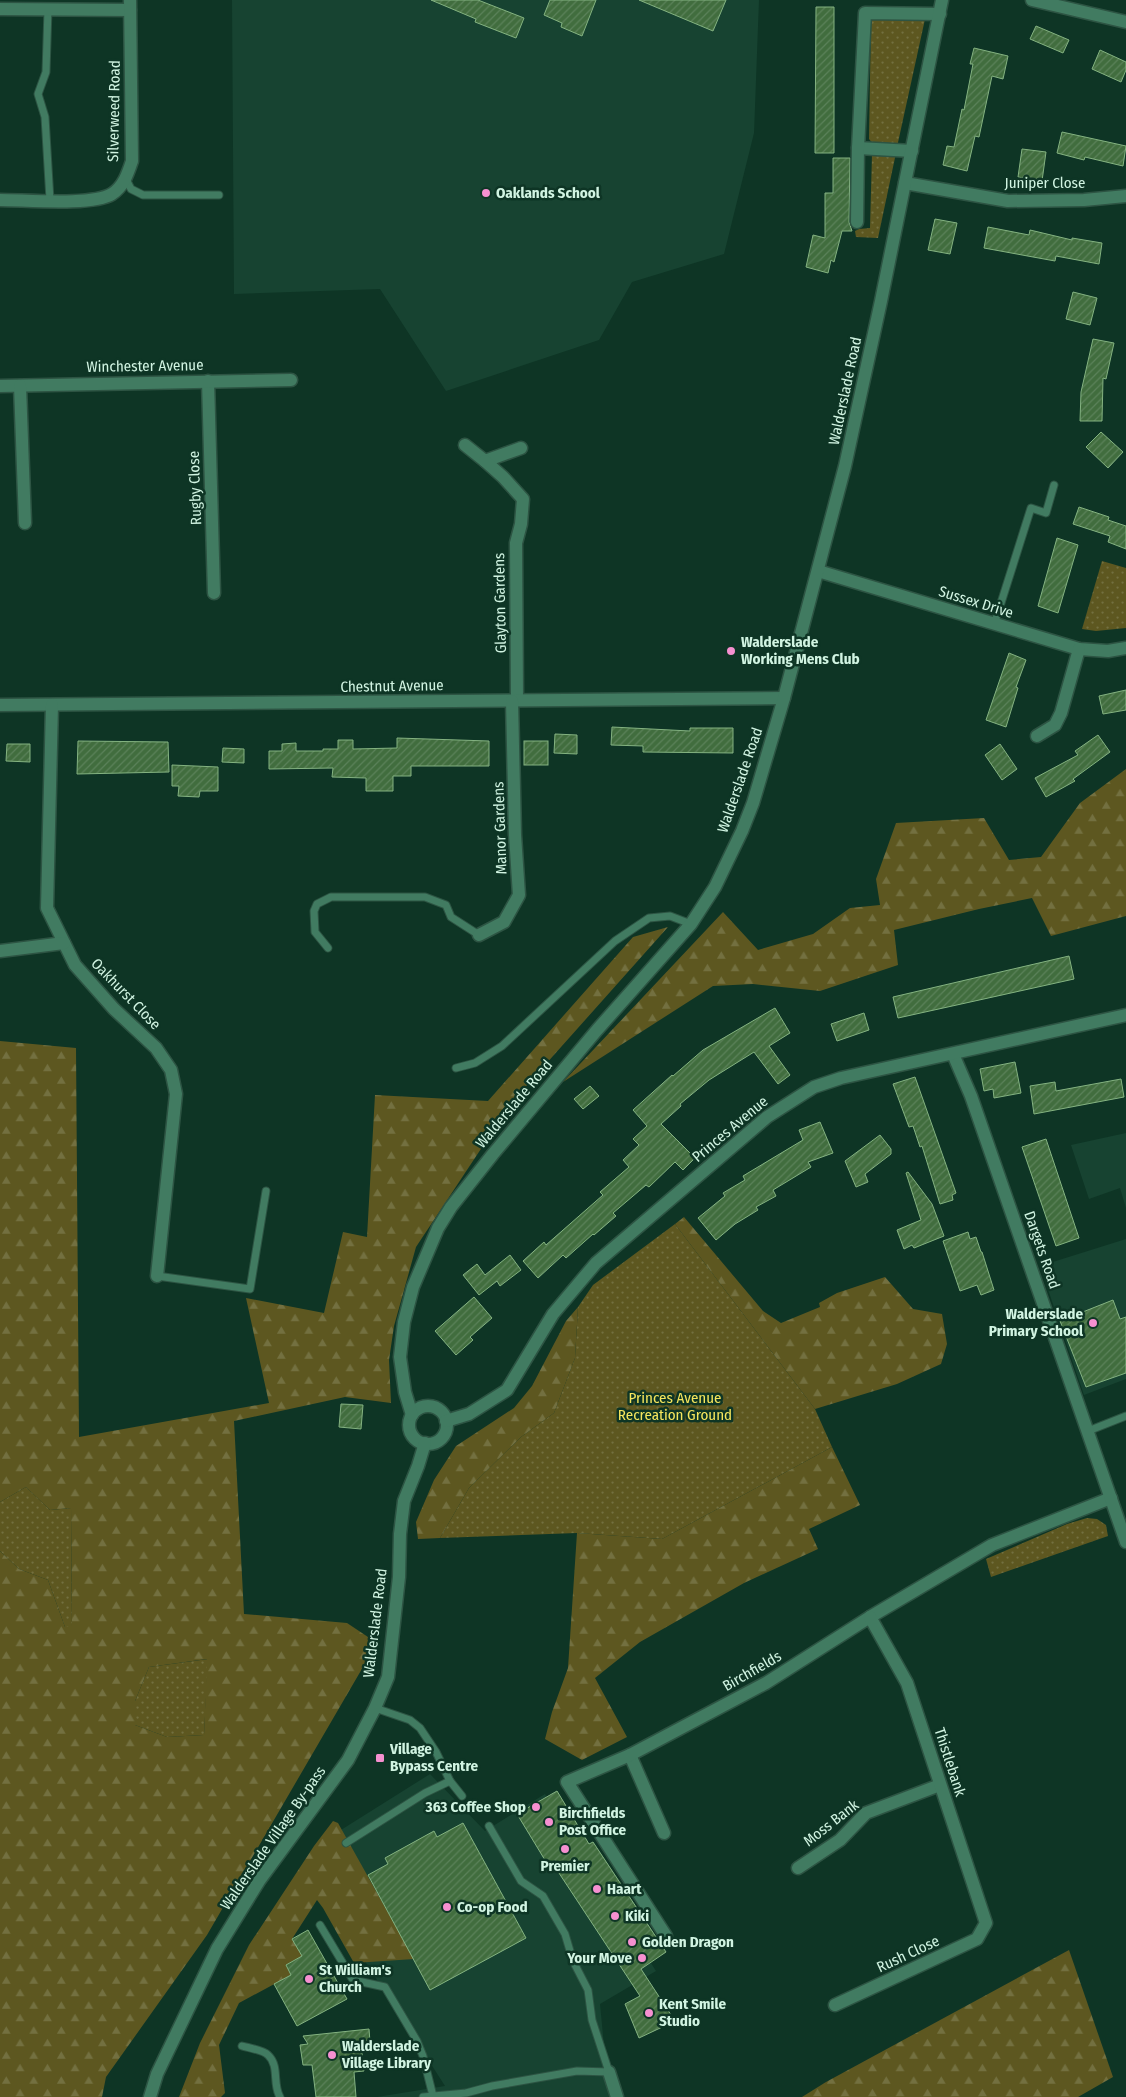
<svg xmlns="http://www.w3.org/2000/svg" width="1126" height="2097" viewBox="0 0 1126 2097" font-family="'Fira Sans Condensed',sans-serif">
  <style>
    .built { fill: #174331 }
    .green { fill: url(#green-dots) }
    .forest { fill: url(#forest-firs); fill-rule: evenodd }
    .building { fill: url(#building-hatch); stroke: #84b381 }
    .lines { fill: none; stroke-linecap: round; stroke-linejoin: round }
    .service-casing { stroke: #2d5443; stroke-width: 9 }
    .minor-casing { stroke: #2d5443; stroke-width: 15 }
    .tertiary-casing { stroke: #2d5443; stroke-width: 15 }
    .service { stroke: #417b61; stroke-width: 7 }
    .minor { stroke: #417b61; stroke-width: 12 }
    .tertiary { stroke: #417b61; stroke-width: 12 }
    .poi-dot { fill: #f690d0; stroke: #0e3525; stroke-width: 2 }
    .labels { text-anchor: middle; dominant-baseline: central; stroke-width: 5; stroke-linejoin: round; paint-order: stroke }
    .street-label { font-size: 15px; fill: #d1f4e2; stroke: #0e3525 }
    .poi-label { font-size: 15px; font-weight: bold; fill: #d1f4e2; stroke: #0e3525; text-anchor: start }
    .park-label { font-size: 15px; fill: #f6e65d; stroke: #0e3525 }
  </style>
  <defs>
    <pattern id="green-dots" width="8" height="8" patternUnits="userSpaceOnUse" patternTransform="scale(1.25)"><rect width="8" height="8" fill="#5d5720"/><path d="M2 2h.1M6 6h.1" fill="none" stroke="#737040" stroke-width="1.8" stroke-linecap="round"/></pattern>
    <pattern id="forest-firs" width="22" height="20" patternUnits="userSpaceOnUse" patternTransform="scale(1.25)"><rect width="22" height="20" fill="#5d5720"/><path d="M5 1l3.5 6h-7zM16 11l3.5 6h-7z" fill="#737040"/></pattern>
    <pattern id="building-hatch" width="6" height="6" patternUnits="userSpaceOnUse" patternTransform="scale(1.25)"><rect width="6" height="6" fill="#416d3e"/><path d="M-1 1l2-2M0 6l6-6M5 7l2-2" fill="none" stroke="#5b825a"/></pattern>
  </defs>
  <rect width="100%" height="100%" fill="#0e3525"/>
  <!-- built -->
  <g class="built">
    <path d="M232 0H759L754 133 724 254 632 282 599 340 446 391 380 289 234 294Z"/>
    <path d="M1126 1133V1208L1120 1188 1089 1199 1071 1145Z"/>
    <path d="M1126 1239V1379L1084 1395 1040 1266Z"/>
    <path d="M430 1774 485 1831 545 1794 656 1971 600 2004 609 2097H377L445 2086 329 1905 325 1840Z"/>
  </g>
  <!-- green -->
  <g class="green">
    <path d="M871 18 925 19 897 147 873 144 869 139Z"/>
    <path d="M896 153 878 238 856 237 855 231 859 229 870 228 872 154Z"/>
    <path d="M1102 561 1126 568V628L1096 631 1082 629Z"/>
    <path d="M675 1224 815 1409 832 1447 662 1539 577 1533 440 1538 469 1488 521 1437 554 1413 575 1358 578 1307 593 1285Z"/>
    <path d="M26 1487 50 1510 71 1508 72 1627H65L48 1580 19 1569 0 1551V1502Z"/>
    <path d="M1087 1518 1097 1519 1106 1525 1108 1536 991 1577 986 1559 1067 1524Z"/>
    <path d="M208 1659 204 1735 167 1737 135 1725V1701L149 1667Z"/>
  </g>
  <!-- forest -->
  <g class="forest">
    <path d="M1126 769V916L1051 936 1032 898 979 909 894 930 898 965 820 991 753 984 713 986 563 1082 723 912 758 950 813 934 850 908 880 905 876 879 896 823 984 818 1009 860 1041 857 1080 803Z"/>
    <path d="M668 927 512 1102 416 1247 394 1326 389 1360 391 1403 345 1397 234 1421 244 1614 347 1623 377 1643 207 1935 106 2077 102 2097H0V1551L19 1569 48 1580 65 1627 72 1626 71 1508 50 1510 26 1487 0 1502V1041L76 1048 79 1437 269 1403 246 1298 324 1313 343 1232 367 1237 375 1095 488 1101 633 937ZM207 1659 204 1735 167 1737 135 1725V1701L149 1667Z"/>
    <path d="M684 1217 763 1311 781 1323 820 1307 819 1303 837 1293 885 1277 913 1309 942 1314 947 1344 941 1364 897 1384 815 1409 675 1224Z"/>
    <path d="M578 1307 575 1358 554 1413 521 1437 469 1488 440 1538 418 1539 416 1522 434 1480 456 1446 514 1408 532 1386 566 1321Z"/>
    <path d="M832 1447 860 1505 809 1529 818 1549 744 1583 640 1642 595 1678 627 1737 582 1760 545 1739 552 1712 568 1668 577 1533 662 1539Z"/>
    <path d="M333 1821 338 1823 414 1959 354 1963 323 1908 317 1900 292 1939 302 1956 286 1965 291 1975 239 2003 219 2045 225 2093 221 2097H179L200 2043 249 1945 314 1846Z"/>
    <path d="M1069 1950 1113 2077 1078 2097H802L826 2082Z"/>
  </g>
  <!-- building -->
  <g class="building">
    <path d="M431 0H478L524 18 516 38 475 22 476 19Z"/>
    <path d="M550 0H596L582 36 561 27 562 23 544 15Z"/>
    <path d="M639 0H726L713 31Z"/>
    <path d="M816 7H834V153H815Z"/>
    <path d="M1036 26 1069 40 1063 53 1030 39Z"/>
    <path d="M974 48 1008 56 1003 79 992 76 979 137 975 136 967 171 943 165 947 146 954 147 962 109 964 110 973 64H970Z"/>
    <path d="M1100 50 1126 62V70L1121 82 1092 69Z"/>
    <path d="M1062 132 1126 146 1123 166 1085 157 1084 160 1057 153Z"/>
    <path d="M1022 149 1046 152 1042 181 1018 177Z"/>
    <path d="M833 158H850L849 222 852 231H842L834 262 831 260 828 273 806 267 813 235 825 238V193H833Z"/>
    <path d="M935 219 957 223 950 254 928 250Z"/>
    <path d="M988 227 1029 235 1030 230 1072 240V238L1102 243 1099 264 1056 256 1055 261 984 248Z"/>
    <path d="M1073 292 1097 298 1090 325 1066 319Z"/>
    <path d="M1093 339 1114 343 1106 379 1103 378 1102 421H1080L1081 392Z"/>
    <path d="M1101 432 1123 452 1108 468 1086 447Z"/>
    <path d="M1079 507 1109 517 1108 520 1126 526V549L1108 542 1110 536 1073 524Z"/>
    <path d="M1057 538 1078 545 1058 613 1038 606Z"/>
    <path d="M1009 653 1026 660 1016 687 1018 688 1006 727 986 720Z"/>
    <path d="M1126 690V710L1103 714 1099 696Z"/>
    <path d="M612 727 690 731V728H733V753L643 752V746L611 745Z"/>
    <path d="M555 734 577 735V754L554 753Z"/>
    <path d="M1098 735 1110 752 1073 779 1075 781 1046 797 1035 778 1078 755 1075 751Z"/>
    <path d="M397 738 489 741V766H411V776H393V791H366V778L332 777 333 768 269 769V751H282V744L296 743V751H323V749H338V740H353V749L397 748Z"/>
    <path d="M78 741 168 742 169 772 77 774Z"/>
    <rect x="524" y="741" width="24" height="24"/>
    <path d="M7 744H30V762L6 761Z"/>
    <path d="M1000 744 1017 769 1002 780 985 755Z"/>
    <path d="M223 748 244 749V763L222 762Z"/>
    <path d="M172 765 218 767V791H200L199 797 178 796 179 786H172Z"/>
    <path d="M1069 956 1074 979 898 1018 893 997Z"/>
    <path d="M775 1008 790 1033 769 1046 790 1075 778 1084 754 1052 709 1080 680 1104 681 1106 661 1124 695 1158 683 1170 675 1162 649 1187 646 1185 613 1213 616 1216 594 1235 593 1234 566 1258 563 1255 538 1278 523 1261 544 1242 546 1245 603 1195 600 1192 629 1167 623 1160 639 1145 633 1139 647 1126 633 1110 672 1075 673 1076 703 1050Z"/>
    <path d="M864 1013 869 1030 837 1041 831 1024Z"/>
    <path d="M1015 1062 1021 1093 994 1098 993 1089 984 1091 980 1069Z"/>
    <path d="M915 1077 956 1193 952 1195 953 1200 940 1204 922 1146 920 1147 913 1126 909 1127 893 1084Z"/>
    <path d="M1121 1079 1124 1097 1034 1114 1030 1086 1055 1082 1056 1091Z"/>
    <path d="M590 1086 599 1096 583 1109 574 1099Z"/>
    <path d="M820 1122 833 1153 808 1162 811 1167 773 1190 776 1196 756 1207 758 1210 735 1224 716 1240 698 1218 725 1196 723 1193 745 1180 743 1176 803 1140 799 1130Z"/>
    <path d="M880 1135 891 1149V1154L865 1174 868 1182 856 1187 845 1161Z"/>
    <path d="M1046 1139 1079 1238 1056 1246 1022 1147Z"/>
    <path d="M908 1172 932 1204 944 1236 914 1248 912 1245 904 1249 897 1230 921 1220 906 1173Z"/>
    <path d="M968 1232 970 1239 976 1237 981 1252H982L994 1290 981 1295 977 1285 960 1291 943 1241Z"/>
    <path d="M510 1255 521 1270 500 1286 497 1281 479 1295 463 1275 477 1264 485 1275Z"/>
    <path d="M474 1297 492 1318 470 1337 473 1340 456 1355 435 1331Z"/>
    <path d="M1113 1300 1120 1319 1126 1317V1373L1086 1387 1060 1321Z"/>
    <path d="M341 1404 363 1405 361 1429 339 1427Z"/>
    <path d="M557 1791 589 1844 593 1842 666 1952 641 1969 675 2021 639 2038 625 2004 640 1996 555 1867 551 1870 517 1814Z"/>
    <path d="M463 1823 526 1938 430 1990 368 1875 388 1864 385 1858 434 1831 437 1837Z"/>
    <path d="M308 1930 347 1999 297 2026 274 1984 291 1975 286 1965 302 1956 292 1939Z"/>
    <path d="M369 2029 370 2042 361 2043 364 2071 354 2072 356 2097H316L312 2065H303L300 2045 308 2044 303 2036Z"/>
  </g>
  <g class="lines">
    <!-- service casing -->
    <g class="service-casing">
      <g id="service">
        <path d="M48 9 46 72 38 94 45 117 50 200"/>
        <path d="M126 179 131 189 143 195H219"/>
        <path d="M994 625 1031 508 1046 513 1054 485"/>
        <path d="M328 948 315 932 314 911 317 904 331 897H425L446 905 451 917 479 935"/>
        <path d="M456 1068 475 1063 502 1046 615 941 649 918 670 916 691 924"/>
        <path d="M157 1276 250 1289 266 1191"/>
        <path d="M1088 1431 1126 1416"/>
        <path d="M375 1708 410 1720 420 1728 436 1752 450 1781 462 1796"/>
        <path d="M346 1843 425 1793 450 1781"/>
        <path d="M320 1925 353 1980 385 1987 417 2041 423 2056 433 2096"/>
        <path d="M242 2046C249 2048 263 2050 268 2055 280 2066 272 2084 280 2097"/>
        <path d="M423 2097 466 2093 492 2086 577 2071 609 2072 592 2020 588 1990 573 1961 565 1934 543 1896 521 1881 489 1826"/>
      </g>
    </g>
    <!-- minor casing -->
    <g class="minor-casing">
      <g id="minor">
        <path d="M1032 0 1126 22"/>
        <path d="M0 9 130 10"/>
        <path d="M858 148 912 151"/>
        <path d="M905 183 1008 201 1084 200 1126 196"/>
        <path d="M0 200C26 200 92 206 112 194 124 186 128 173 132 161L130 0"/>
        <path d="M857 222 858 148 865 13 940 14"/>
        <path d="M208 381 214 593"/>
        <path d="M0 386 291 380"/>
        <path d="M20 386 25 523"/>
        <path d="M465 445 485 461 521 448"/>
        <path d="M485 461 503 477 523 499 521 524 516 543 517 700"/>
        <path d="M818 571 1079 649 1108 651 1126 648"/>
        <path d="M0 705 784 698"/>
        <path d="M52 705 47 908 75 965 114 1009 156 1048 171 1070 176 1094 157 1276"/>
        <path d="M1037 736 1055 725 1061 713 1079 649"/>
        <path d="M479 935 504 922 519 895 515 835 512 701"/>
        <path d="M0 951 64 943"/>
        <path d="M630 1755 664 1833"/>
        <path d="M798 1868 840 1840 866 1813 940 1785"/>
        <path d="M666 1936 567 1782 630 1755 766 1683 870 1617 992 1545 1111 1498"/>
        <path d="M835 2005 977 1939 986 1923 907 1683 870 1617"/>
        <path d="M609 2072 617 2097"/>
      </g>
    </g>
    <!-- tertiary casing -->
    <g class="tertiary-casing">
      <g id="tertiary">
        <path d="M953 1054 971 1096 1126 1542"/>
        <circle cx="428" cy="1425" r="19"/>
        <path d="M412 1415 405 1392 400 1357 404 1322 413 1287 438 1228 451 1207 493 1154 597 1030 691 924 715 887 742 831 753 803 784 698 845 466 881 301 942 0"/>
        <path d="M446 1421 469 1414 507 1390 553 1314 596 1263 767 1117 814 1087 841 1078 1126 1015"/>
        <path d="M150 2097 157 2074 217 1949 259 1881 348 1760 375 1708 388 1677 399 1577 400 1534 404 1501 418 1466 425 1443"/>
      </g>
    </g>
    <!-- service -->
    <use href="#service" class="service"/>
    <!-- minor -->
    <use href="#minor" class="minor"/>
    <!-- tertiary -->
    <use href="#tertiary" class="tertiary"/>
  </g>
  <!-- markers -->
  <g class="poi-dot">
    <circle cx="486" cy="193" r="5"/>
    <circle cx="731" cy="651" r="5"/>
    <circle cx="1093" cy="1323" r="5"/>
    <rect x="375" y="1753" width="10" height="10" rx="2.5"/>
    <circle cx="536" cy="1807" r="5"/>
    <circle cx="549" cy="1822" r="5"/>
    <circle cx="565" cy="1849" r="5"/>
    <circle cx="597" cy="1889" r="5"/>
    <circle cx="447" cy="1907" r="5"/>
    <circle cx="615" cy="1916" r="5"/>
    <circle cx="632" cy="1942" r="5"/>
    <circle cx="642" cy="1958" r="5"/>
    <circle cx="309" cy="1979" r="5"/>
    <circle cx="649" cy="2013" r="5"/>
    <circle cx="332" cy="2055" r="5"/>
  </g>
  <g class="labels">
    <!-- street labels -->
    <g class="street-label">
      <text transform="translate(114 111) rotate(-89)">Silverweed Road</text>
      <text x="1045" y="183">Juniper Close</text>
      <text transform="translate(145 366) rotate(-1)">Winchester Avenue</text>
      <text transform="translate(845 391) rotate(-78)">Walderslade Road</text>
      <text transform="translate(195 488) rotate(-92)">Rugby Close</text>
      <text transform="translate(976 602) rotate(17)">Sussex Drive</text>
      <text transform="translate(500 603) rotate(-91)">Glayton Gardens</text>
      <text transform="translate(392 686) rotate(-1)">Chestnut Avenue</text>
      <text transform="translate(740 780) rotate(-71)">Walderslade Road</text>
      <text transform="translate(500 828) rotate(-92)">Manor Gardens</text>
      <text transform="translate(126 994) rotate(46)">Oakhurst Close</text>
      <text transform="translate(514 1104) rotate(-50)">Walderslade Road</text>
      <text transform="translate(730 1129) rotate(-40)">Princes Avenue</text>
      <text transform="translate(1042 1250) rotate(71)">Dargets Road</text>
      <text transform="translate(375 1623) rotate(-83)">Walderslade Road</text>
      <text transform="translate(752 1671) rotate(-30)">Birchfields</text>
      <text transform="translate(950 1762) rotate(72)">Thistlebank</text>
      <text transform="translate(831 1823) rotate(-38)">Moss Bank</text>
      <text transform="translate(273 1838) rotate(-55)">Walderslade Village By-pass</text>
      <text transform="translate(908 1954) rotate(-25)">Rush Close</text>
    </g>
    <!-- poi labels -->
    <g class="poi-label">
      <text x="496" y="193">Oaklands School</text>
      <text x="741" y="642">Walderslade<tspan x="741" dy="17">Working Mens Club</tspan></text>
      <text x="1083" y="1314" text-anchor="end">Walderslade<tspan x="1083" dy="17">Primary School</tspan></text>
      <text x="390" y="1749">Village<tspan x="390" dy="17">Bypass Centre</tspan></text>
      <text x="526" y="1807" text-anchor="end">363 Coffee Shop</text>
      <text x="559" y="1813">Birchfields<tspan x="559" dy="17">Post Office</tspan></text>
      <text x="565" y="1866" text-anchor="middle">Premier</text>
      <text x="607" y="1889">Haart</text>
      <text x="457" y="1907">Co-op Food</text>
      <text x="625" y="1916">Kiki</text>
      <text x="642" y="1942">Golden Dragon</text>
      <text x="632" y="1958" text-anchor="end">Your Move</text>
      <text x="319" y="1970">St William's<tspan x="319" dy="17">Church</tspan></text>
      <text x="659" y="2004">Kent Smile<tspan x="659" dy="17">Studio</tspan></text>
      <text x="342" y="2046">Walderslade<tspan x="342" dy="17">Village Library</tspan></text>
    </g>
    <!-- park labels -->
    <g class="park-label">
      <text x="675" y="1398">Princes Avenue<tspan x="675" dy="17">Recreation Ground</tspan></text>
    </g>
  </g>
</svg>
